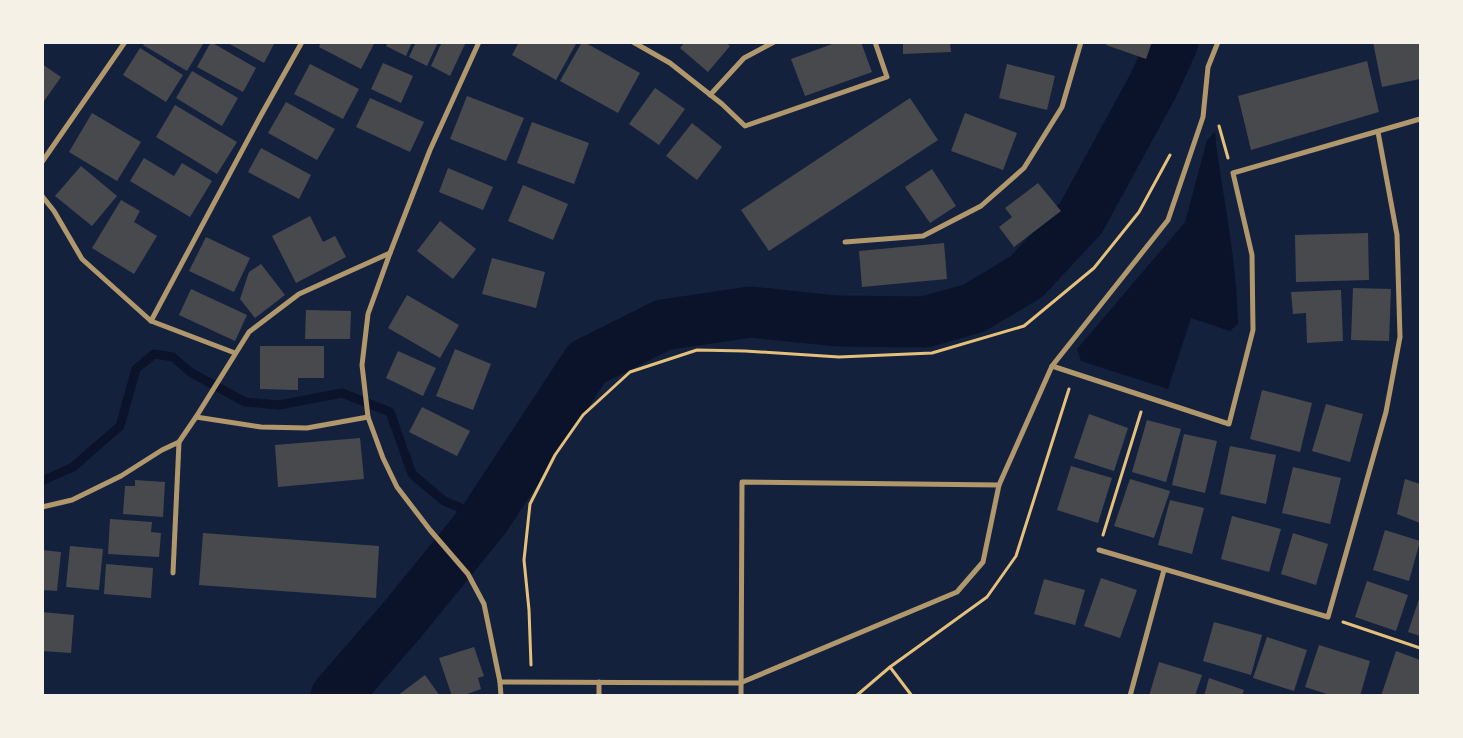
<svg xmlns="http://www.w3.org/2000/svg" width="1463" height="738" viewBox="0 0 1463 738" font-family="'Titillium Web',sans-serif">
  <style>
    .water { fill: #0b132b }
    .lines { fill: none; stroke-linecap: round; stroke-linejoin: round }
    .stream { stroke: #0b132b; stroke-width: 9 }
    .river { stroke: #0b132b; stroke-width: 51 }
    .building { fill: #48494c }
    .path { stroke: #e5c07b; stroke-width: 3 }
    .minor { stroke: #b1986c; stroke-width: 5 }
  </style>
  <rect width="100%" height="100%" fill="#14213d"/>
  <!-- water -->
  <path class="water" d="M1215 132C1216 148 1219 163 1221 178 1229 226 1237 276 1238 324L1230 331 1191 318 1168 389 1081 361 1077 349 1185 222 1207 140Z"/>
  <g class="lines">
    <!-- stream -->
    <path class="stream" d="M42 481 73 467 120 426 136 369 154 354 173 357 190 372 245 402 279 405 342 393 390 412 412 474 444 501 485 518"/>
    <!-- river -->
    <path class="river" d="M336 696 403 619 485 518 587 363 663 325 750 312 837 321 925 322 974 308 1026 277 1081 218 1154 84 1173 42"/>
  </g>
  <!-- building -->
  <g class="building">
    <path d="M145 42H200L203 44 187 71 143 45Z"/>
    <path d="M211 42 256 68 243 92 197 67Z"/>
    <path d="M226 42H275L264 63Z"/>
    <path d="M321 42H375L361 69 319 47Z"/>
    <path d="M388 42H412L406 56 386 46Z"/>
    <path d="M416 42H438L427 66 409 57Z"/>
    <path d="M442 42H462L465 44 450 76 431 66Z"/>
    <path d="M515 42H577L556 80 512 55 518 44Z"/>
    <path d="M582 42H584L640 73 618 113 560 81Z"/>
    <path d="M685 42H725L730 46 708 72 680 48Z"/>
    <path d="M838 42H861L872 72 805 96 791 59Z"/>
    <path d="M903 42H950L951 52 903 54Z"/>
    <path d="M1107 42H1152L1146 59 1106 45Z"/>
    <path d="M1373 42H1420V79L1382 87Z"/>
    <path d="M140 48 183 75 166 102 123 75Z"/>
    <path d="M1367 61 1379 112 1251 150 1238 96Z"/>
    <path d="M383 63 413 76 401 103 371 89Z"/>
    <path d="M42 64 61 77 42 104Z"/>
    <path d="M310 64 359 89 343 119 294 94Z"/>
    <path d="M1007 64 1055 76 1047 110 999 98Z"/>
    <path d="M192 71 238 98 222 126 176 98Z"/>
    <path d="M655 88 685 109 659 145 629 124Z"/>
    <path d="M467 96 524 118 506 161 450 139Z"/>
    <path d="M370 98 424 122 410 152 356 127Z"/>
    <path d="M910 98 938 140 769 251 741 210Z"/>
    <path d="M286 102 335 129 317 160 268 133Z"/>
    <path d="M175 105 237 142 217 174 156 137Z"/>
    <path d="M92 113 141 142 117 181 69 152Z"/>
    <path d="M965 113 1017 133 1003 170 951 151Z"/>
    <path d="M532 122 589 143 574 184 517 163Z"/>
    <path d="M692 123 722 147 697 180 666 156Z"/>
    <path d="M261 148 311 175 299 199 248 172Z"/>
    <path d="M144 158 174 176 182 163 212 181 190 217 130 181Z"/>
    <path d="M81 166 117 196 92 226 55 196Z"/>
    <path d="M448 168 493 187 483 210 439 192Z"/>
    <path d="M932 169 956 206 930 223 905 187Z"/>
    <path d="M1038 183 1061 211 1014 247 999 227 1012 217 1005 208Z"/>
    <path d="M523 185 568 204 553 240 508 221Z"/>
    <path d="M121 200 140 211 134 222 157 236 134 274 92 248Z"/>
    <path d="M310 216 323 242 335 236 346 257 296 283 272 236Z"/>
    <path d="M440 221 476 249 453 279 417 251Z"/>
    <path d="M1368 233 1369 280 1296 282 1295 235Z"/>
    <path d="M206 237 250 258 234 292 189 271Z"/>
    <path d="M944 243 947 279 862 287 859 251Z"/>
    <path d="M492 258 545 272 536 308 482 294Z"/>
    <path d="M261 264 285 295 255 318 240 299 249 272Z"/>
    <path d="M1353 288 1391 289 1389 341 1351 340Z"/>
    <path d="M191 289 247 315 235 341 179 315Z"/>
    <path d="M1341 290 1343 341 1307 343 1306 313 1293 314 1291 292Z"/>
    <path d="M407 295 459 325 440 358 388 328Z"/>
    <path d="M306 310 351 311 350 339H305Z"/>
    <path d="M260 346H324V378H298V390L260 389Z"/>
    <path d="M455 349 491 364 473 410 436 396Z"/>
    <path d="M398 351 436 368 423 396 386 378Z"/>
    <path d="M1262 390 1312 403 1300 452 1250 439Z"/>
    <path d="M1326 404 1363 414 1350 462 1312 451Z"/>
    <path d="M422 407 470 431 457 456 409 432Z"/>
    <path d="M1089 414 1128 428 1114 471 1074 458Z"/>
    <path d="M1147 420 1181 429 1166 482 1132 472Z"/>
    <path d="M1184 434 1217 441 1205 493 1172 485Z"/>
    <path d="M360 438 364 479 278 487 275 445Z"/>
    <path d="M1230 446 1276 455 1266 504 1220 494Z"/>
    <path d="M1071 466 1112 478 1098 523 1057 510Z"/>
    <path d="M1293 467 1341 478 1330 524 1282 513Z"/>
    <path d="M1130 479 1170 491 1154 538 1114 526Z"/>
    <path d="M1405 479 1420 484V523L1397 514Z"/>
    <path d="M135 480 165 482 163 517 123 514 125 486H135Z"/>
    <path d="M1170 500 1204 508 1192 554 1158 545Z"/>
    <path d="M1232 516 1281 529 1269 572 1221 559Z"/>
    <path d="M110 519 152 522 151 532 161 533 159 557 108 554Z"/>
    <path d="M1385 530 1420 541 1409 581 1373 570Z"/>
    <path d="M203 533 379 546 376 598 199 585Z"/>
    <path d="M1293 533 1328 544 1316 585 1281 574Z"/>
    <path d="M70 546 103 549 99 590 66 587Z"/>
    <path d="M42 550 61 552 57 591 42 590Z"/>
    <path d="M106 564 153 568 151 598 104 594Z"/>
    <path d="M1101 578 1137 590 1120 638 1084 626Z"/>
    <path d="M1044 579 1085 590 1075 625 1034 614Z"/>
    <path d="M1367 581 1408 595 1396 631 1355 617Z"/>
    <path d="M1420 596V636L1408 632Z"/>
    <path d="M42 612 74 615 71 653 42 651Z"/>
    <path d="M1214 622 1262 635 1251 675 1203 661Z"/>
    <path d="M1267 637 1307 650 1294 691 1253 678Z"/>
    <path d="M1319 645 1370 661 1360 696H1333L1305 687Z"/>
    <path d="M474 647 484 676 478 678 481 689 462 696H452L439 658Z"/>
    <path d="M1396 651 1420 660V696H1381Z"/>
    <path d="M1159 662 1202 675 1195 696H1149Z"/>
    <path d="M425 675 440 696H397Z"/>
    <path d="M1209 678 1244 690 1242 696H1204Z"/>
  </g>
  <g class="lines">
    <!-- path -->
    <g class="path">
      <path d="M1219 126 1228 158"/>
      <path d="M1103 535 1141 412"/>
      <path d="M1343 622 1420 648"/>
      <path d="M531 665 529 610 524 560 530 504 555 455 583 415 630 372 697 350 745 351 839 357 932 353 1024 326 1094 268 1139 212 1170 155"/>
      <path d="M890 667 912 696"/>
      <path d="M856 696 890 667 987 597 1016 556 1069 389"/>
    </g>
    <!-- minor -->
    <g class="minor">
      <path d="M479 42 430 150 390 253 368 314 362 365 368 417 383 458 397 487 430 530 468 574 484 604 500 682 501 696"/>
      <path d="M633 42 670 63 722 104 745 126 887 77 875 42"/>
      <path d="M1218 42 1208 67 1203 117 1168 220 1052 366 1229 424 1253 330 1252 255 1233 173 1420 119"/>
      <path d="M710 95 744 58 774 42"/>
      <path d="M42 162 125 42"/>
      <path d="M42 196 54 211 82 259 151 321 235 353"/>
      <path d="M845 242 923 236 981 206 1024 168 1062 107 1081 42"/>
      <path d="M151 321 260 117 302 42"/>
      <path d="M196 417 249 332 299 294 390 253"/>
      <path d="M42 507 72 500 121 476 162 450 179 442 196 417 261 427 307 428 368 417"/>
      <path d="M1099 550 1328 617 1386 412 1400 337 1397 235 1378 132"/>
      <path d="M173 573 179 442"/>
      <path d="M500 682 740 683 957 592 983 562 999 485"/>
      <path d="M599 682V696"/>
      <path d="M741 696 742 482 999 485 1052 366"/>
      <path d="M1130 696 1164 570"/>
    </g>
  </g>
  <!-- border -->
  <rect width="1463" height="738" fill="none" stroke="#f6f1e7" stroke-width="88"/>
</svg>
